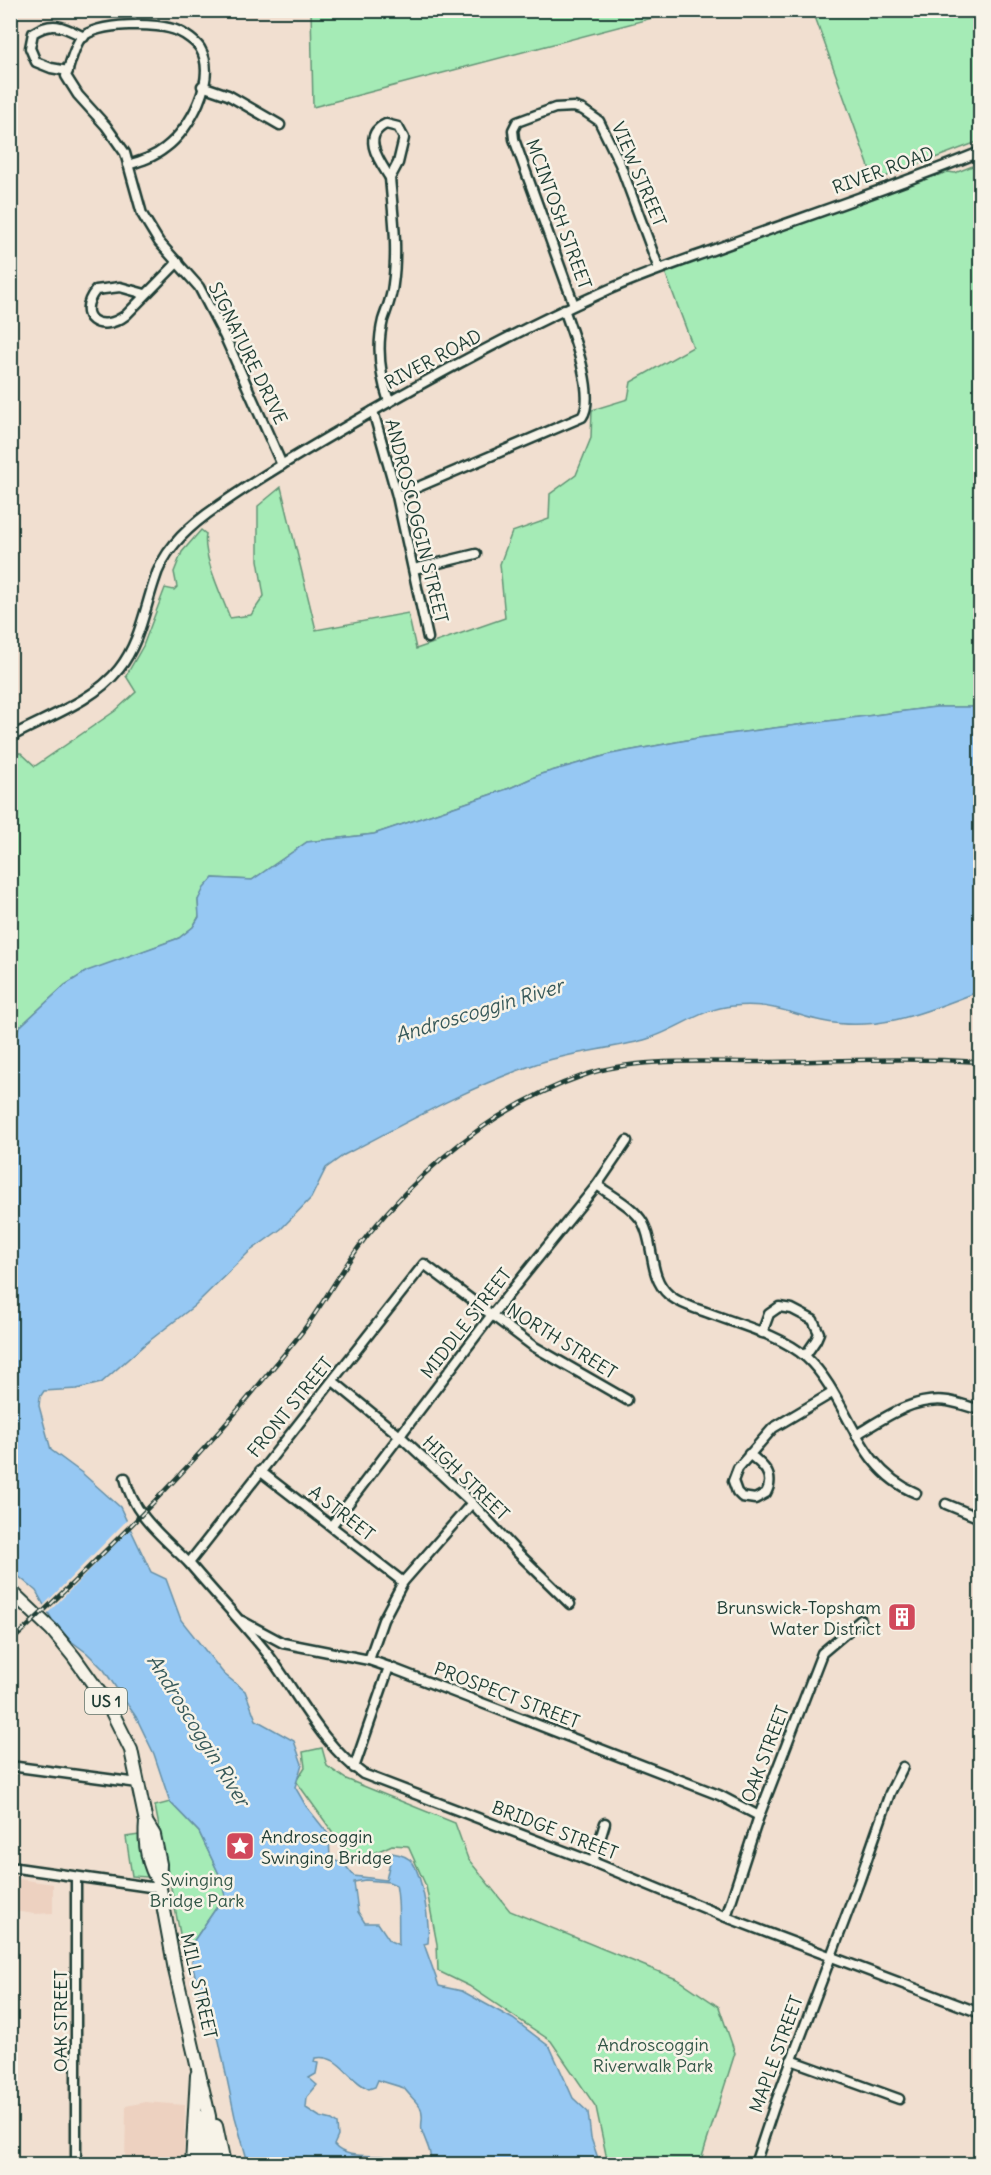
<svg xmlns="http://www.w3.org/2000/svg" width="991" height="2175" viewBox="0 0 991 2175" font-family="Delius,sans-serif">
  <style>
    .built { fill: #edd1c0 }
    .green { fill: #a5ebb6; stroke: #629475; stroke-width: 1.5 }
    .water { fill: #96c8f3; stroke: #6690a7; stroke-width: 1.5; fill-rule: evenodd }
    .pier { fill: #f1dfd0 }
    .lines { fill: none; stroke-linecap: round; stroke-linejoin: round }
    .minor-casing { stroke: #1f3d34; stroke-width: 13 }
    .highway-casing { stroke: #1f3d34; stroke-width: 16 }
    .minor { stroke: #f7f3e8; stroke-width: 8 }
    .highway { stroke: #f7f3e8; stroke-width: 12 }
    .rail-casing { stroke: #1f3d34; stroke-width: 4.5 }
    .rail { stroke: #f7f3e8; stroke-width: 2; stroke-dasharray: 7; stroke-linecap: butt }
    .labels { text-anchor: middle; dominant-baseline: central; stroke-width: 5; stroke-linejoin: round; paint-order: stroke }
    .shield { fill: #f7f3e8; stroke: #60746a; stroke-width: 1.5 }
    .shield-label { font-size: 16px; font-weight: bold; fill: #1f3d34 }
    .street-label { font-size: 18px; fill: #1f3d34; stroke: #f7f3e8 }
    .poi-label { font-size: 18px; fill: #1f3d34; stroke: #f7f3e8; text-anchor: end }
    .park-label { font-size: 18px; fill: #335748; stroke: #f7f3e8 }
    .water-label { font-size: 20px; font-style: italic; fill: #37595a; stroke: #f7f3e8 }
  </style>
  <rect width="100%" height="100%" fill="#f1dfd0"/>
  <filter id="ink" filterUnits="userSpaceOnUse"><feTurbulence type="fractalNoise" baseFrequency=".0167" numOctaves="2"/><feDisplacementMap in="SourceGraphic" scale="12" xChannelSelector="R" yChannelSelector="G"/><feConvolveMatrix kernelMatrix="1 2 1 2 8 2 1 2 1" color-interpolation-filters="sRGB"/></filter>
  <g filter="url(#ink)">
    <!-- built -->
    <g class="built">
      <path d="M19 1879 53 1884V1913L34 1914 15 1911Z"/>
      <path d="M145 2102 185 2105 184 2164H125L126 2106Z"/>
    </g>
    <!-- green -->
    <g class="green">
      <path d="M311 10H679V11L313 107Z"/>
      <path d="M813 11H980V141L874 181Z"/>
      <path d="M980 163V707H936L698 738 611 754 541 774 510 788 374 834 307 842 252 880 213 878 198 900 199 916 193 927 179 938 87 972 65 985 11 1035V753H21L35 766 115 711 136 692 126 676 143 646 165 588 174 590 177 587 174 572 182 552 201 530 206 534C202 556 222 596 230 618L251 615 264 596 258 560V506L281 487 316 630 408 613 416 649 505 618 500 564 512 532 549 519 550 494 576 475 591 438 592 410 628 399 631 382 693 347 665 272 888 191 948 172 955 173Z"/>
      <path d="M322 1748 327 1766 346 1779 455 1823 468 1859 510 1911 679 1980 719 2007 735 2053 701 2160 703 2164H608L596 2107 551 2041 469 1986 438 1971 437 1944 426 1886 408 1846 392 1845 354 1862 296 1781 305 1767 303 1752Z"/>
      <path d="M170 1802 199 1832 219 1874 225 1895 193 1942 182 1944 155 1806Z"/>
      <path d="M139 1835 147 1877 132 1876 126 1837Z"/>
    </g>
    <!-- water -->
    <path class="water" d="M936 707H980V991C928 1011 879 1033 822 1021 806 1018 790 1011 774 1008 761 1005 745 1005 733 1006 701 1008 674 1032 644 1040 607 1050 569 1052 533 1065 467 1088 406 1123 344 1155L326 1168 311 1198 281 1229 249 1252 194 1306 144 1345 101 1383 77 1389 44 1391 40 1397 39 1406 51 1450 82 1473 120 1507 151 1572 166 1579 181 1620 224 1674 245 1691 256 1720 294 1741 302 1764 295 1787 306 1806 329 1835 330 1859 344 1864 354 1876 386 1880 392 1853C399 1854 408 1856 413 1863 423 1879 430 1925 428 1943L424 1944 439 1986 462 1991 513 2019 550 2047 573 2098 588 2112 591 2138 600 2164H430C432 2151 426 2144 422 2131 420 2123 425 2115 420 2107 415 2100 409 2095 404 2088L378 2080 375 2087 369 2089C347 2080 340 2053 315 2058L314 2062 318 2063 316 2074 309 2078 317 2085 307 2097 306 2108 320 2117 332 2120 337 2124 338 2136 334 2145C345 2158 365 2155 381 2156 389 2157 397 2162 405 2164H252L247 2159 235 2117 219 2041 202 2007 192 1962 193 1942 225 1895 219 1874 199 1832 170 1802 154 1754 136 1717 104 1670 87 1653 71 1641 54 1623 36 1591 11 1570V1035L65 985 87 971 179 938 193 927 199 917 198 900 204 888 213 878 252 880 307 842 374 834 510 788 541 774 611 754 698 738ZM365 1880 389 1882 396 1885C400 1901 398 1927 399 1945L390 1941 378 1923H365L358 1912 354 1882Z"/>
    <!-- pier -->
    <path class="pier" d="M129 1518 133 1526 46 1615 42 1607Z"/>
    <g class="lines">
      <!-- minor casing -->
      <g class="minor-casing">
        <g id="minor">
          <path d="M68 71 51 68 36 62 30 48 33 33C53 20 64 27 84 37"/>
          <path d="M202 86 228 95 280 125"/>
          <path d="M386 124 398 127 404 138 398 163 390 178C380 162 360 136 386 124Z"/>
          <path d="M128 165C141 161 154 157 165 148 190 130 218 78 200 48 196 42 185 34 178 31 158 22 98 22 81 38 75 44 69 67 66 76L78 95 106 126 125 153 142 214 159 242 199 287 225 337 282 465"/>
          <path d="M145 294 120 287 96 290C74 317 100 335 126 315L178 262"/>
          <path d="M574 305 514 139 513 130 517 122 555 108 574 107 583 110 599 121 620 164 659 269"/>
          <path d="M389 402C380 375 376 348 383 320 387 308 392 297 393 284 398 249 393 213 390 178"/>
          <path d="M373 411 397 496 428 638"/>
          <path d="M397 496 582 417C597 397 572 332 564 309"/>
          <path d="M414 569 476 554"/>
          <path d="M10 737C46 717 93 702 119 669 139 644 144 612 154 582 162 553 183 532 207 514 256 479 309 448 361 418 439 373 518 330 601 293 636 277 674 264 710 251 800 218 892 188 980 152"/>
          <path d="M597 1185C612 1196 634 1207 643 1223 655 1245 648 1277 669 1295 679 1303 693 1308 706 1312 737 1324 781 1335 806 1357 850 1398 854 1468 916 1493"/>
          <path d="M762 1333 769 1314 779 1307 792 1309 813 1320 819 1333 816 1340 805 1356"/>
          <path d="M333 1381 400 1436 472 1503 517 1552 570 1604"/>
          <path d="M627 1400 533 1346 424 1264 189 1563C215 1594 242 1622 267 1653 298 1694 321 1744 363 1774L593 1862 726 1917 980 2013"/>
          <path d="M856 1435C884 1418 914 1396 948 1401 959 1403 970 1407 980 1410"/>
          <path d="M749 1454C762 1464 776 1475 766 1493L755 1499 742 1497 737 1492 733 1481 738 1468 773 1428 832 1393"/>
          <path d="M260 1471 403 1582"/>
          <path d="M125 1478C133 1515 163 1537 189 1563"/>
          <path d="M946 1504 980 1518"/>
          <path d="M332 1525 491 1316 597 1185 627 1141"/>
          <path d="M242 1621 283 1643 369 1660 389 1667 719 1795 759 1816"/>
          <path d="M369 1660 383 1620 403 1582 472 1503"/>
          <path d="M10 1766 138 1783"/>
          <path d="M354 1768 389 1667"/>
          <path d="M593 1862 605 1823"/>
          <path d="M10 1867 150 1887 160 1886"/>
          <path d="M726 1917 759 1816 822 1653 861 1620"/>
          <path d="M791 2060 899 2099"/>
          <path d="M76 2164V1877"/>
          <path d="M755 2164 774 2107 859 1882 890 1793 903 1767"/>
        </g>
      </g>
      <!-- highway casing -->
      <g class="highway-casing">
        <g id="highway">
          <path d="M10 1590 52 1630 74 1657 109 1706 131 1750 146 1822 154 1835 160 1864 159 1883 175 1970 209 2116 213 2164"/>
          <path d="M146 1822C144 1843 148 1865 159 1883"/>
          <path d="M200 2117 203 2164"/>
          <path d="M216 2126 224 2164"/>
          <path d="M192 2164 197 2075"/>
        </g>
      </g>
      <!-- minor -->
      <use href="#minor" class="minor"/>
      <!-- highway -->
      <use href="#highway" class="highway"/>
      <!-- rail casing -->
      <g class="rail-casing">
        <path id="rail" d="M10 1643C92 1565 175 1485 248 1398 266 1376 285 1354 302 1332 327 1299 345 1262 371 1231 429 1161 498 1105 585 1075 636 1057 707 1062 761 1062 834 1061 908 1057 980 1062"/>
      </g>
      <!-- rail -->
      <use href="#rail" class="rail"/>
    </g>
  </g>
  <!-- icons -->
  <defs>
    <g id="building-square" transform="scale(1.5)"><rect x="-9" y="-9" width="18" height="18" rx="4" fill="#d1495b" stroke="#f7f3e8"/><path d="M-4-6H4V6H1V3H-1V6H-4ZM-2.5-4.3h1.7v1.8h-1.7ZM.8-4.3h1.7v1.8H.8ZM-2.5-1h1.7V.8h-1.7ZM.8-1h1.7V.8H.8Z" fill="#fff"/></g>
    <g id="sight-square" transform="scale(1.5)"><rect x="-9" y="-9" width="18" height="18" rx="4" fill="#d1495b" stroke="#f7f3e8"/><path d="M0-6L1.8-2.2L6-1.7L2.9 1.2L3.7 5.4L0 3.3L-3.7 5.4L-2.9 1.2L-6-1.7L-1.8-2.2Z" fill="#fff"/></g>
  </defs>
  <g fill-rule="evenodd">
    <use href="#building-square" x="902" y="1617"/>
    <use href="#sight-square" x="240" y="1846"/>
  </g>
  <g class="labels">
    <!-- shield labels -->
    <rect class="shield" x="85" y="1688" width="42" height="26" rx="4.5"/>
    <g class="shield-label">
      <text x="106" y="1701">US 1</text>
    </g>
    <!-- street labels -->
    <g class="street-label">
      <text transform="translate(883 170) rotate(-20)">RIVER ROAD</text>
      <text transform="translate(639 174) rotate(67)">VIEW STREET</text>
      <text transform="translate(559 214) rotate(70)">MCINTOSH STREET</text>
      <text transform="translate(248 353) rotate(64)">SIGNATURE DRIVE</text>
      <text transform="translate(433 359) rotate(-28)">RIVER ROAD</text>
      <text transform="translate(417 521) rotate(76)">ANDROSCOGGIN STREET</text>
      <text transform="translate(466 1323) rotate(-52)">MIDDLE STREET</text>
      <text transform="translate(562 1341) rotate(32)">NORTH STREET</text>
      <text transform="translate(290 1407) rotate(-51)">FRONT STREET</text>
      <text transform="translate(466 1478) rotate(44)">HIGH STREET</text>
      <text transform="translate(342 1513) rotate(38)">A STREET</text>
      <text transform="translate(507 1695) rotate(21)">PROSPECT STREET</text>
      <text transform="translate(765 1754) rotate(-69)">OAK STREET</text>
      <text transform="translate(555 1830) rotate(21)">BRIDGE STREET</text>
      <text transform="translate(199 1986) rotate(77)">MILL STREET</text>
      <text transform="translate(60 2021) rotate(-90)">OAK STREET</text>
      <text transform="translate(776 2054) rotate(-70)">MAPLE STREET</text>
    </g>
    <!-- poi labels -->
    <g class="poi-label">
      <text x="881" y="1607">Brunswick-Topsham<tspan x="881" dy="21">Water District</tspan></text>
      <text x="261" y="1836" text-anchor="start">Androscoggin<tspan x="261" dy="21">Swinging Bridge</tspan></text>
    </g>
    <!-- park labels -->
    <g class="park-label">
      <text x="197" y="1879">Swinging<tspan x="197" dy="21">Bridge Park</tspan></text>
      <text x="653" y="2044">Androscoggin<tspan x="653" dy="21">Riverwalk Park</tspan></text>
    </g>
    <!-- water labels -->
    <g class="water-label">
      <text transform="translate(479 1010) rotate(-17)">Androscoggin River</text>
      <text transform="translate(199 1730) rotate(58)">Androscoggin River</text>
    </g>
  </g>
  <!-- margin -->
  <rect width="991" height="2175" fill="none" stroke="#f7f3e8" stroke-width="36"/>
  <rect x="18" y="18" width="955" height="2139" fill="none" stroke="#1f3d34" stroke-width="2" filter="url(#ink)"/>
</svg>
